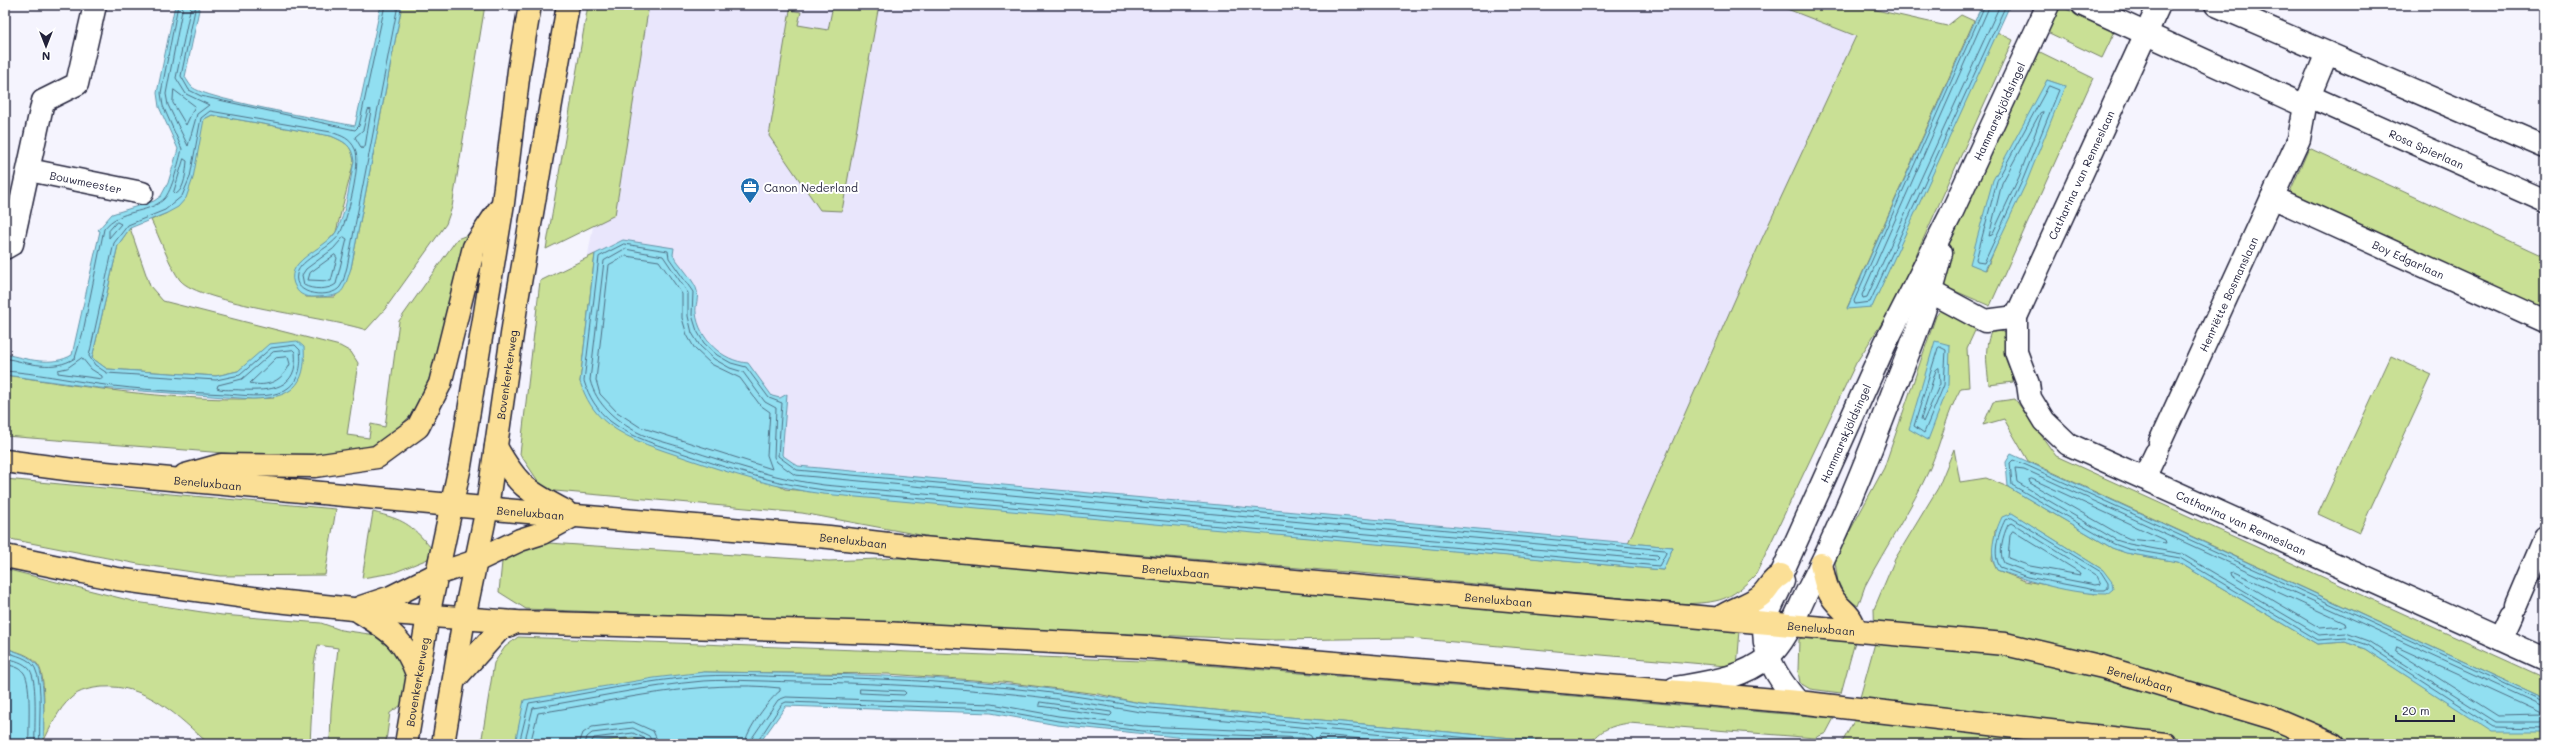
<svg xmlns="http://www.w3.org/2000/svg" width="2550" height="749" viewBox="0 0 2550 749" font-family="Mali,sans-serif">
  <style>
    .built { fill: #e9e6fc }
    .green { fill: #c9e095; stroke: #768168; fill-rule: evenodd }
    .water { fill: #91dff1; stroke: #6593a8 }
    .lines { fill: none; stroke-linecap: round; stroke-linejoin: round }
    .shore { stroke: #4e6e84; stroke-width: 1 }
    .minor-casing { stroke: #22223b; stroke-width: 25 }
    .major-casing { stroke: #22223b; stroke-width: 25 }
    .minor { stroke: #fff; stroke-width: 22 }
    .major { stroke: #fbdf96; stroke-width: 22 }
    .labels { text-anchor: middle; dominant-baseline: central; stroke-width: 4; stroke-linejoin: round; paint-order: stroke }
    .street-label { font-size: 11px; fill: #22223b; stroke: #fff }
    .poi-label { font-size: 11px; fill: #22223b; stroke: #fff; text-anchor: start }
  </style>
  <rect width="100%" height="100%" fill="#f5f4fe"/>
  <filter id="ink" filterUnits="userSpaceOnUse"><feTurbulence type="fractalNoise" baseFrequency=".025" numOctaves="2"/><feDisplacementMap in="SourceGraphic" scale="8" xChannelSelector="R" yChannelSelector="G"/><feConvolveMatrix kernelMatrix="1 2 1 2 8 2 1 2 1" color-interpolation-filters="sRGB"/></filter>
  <g filter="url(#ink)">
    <!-- built -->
    <path class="built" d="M632 5H1824L1921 26 1673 584 547 488Z"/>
    <!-- green -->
    <g class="green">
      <path d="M402 5H485L452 207 446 224 385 309 366 330C328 317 200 304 180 280 170 267 159 236 151 220L167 213 204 119 212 115 331 136C345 142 352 145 354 161L336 232 327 242 299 263 306 297H335L351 268Z"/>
      <path d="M588 5H649L615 215 546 249Z"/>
      <path d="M833 5H879L842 211 820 210 769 136 790 10 801 12 798 25 828 30Z"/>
      <path d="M1777 5H1854L1947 26 1961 15 1974 21 1847 308 1872 306 1997 32 2013 40 1894 304 1856 363 1756 574C1729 602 1720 602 1682 604L1382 575 931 537 802 513 544 490 520 454 540 281 595 254 580 382 785 489 1663 570 1673 547 1628 543 1759 245 1856 36Z"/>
      <path d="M2057 5 2115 31 2102 58 2045 31Z"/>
      <path d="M2036 50 2093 78 1990 306 1932 281ZM2047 80 2064 86 1986 270 1971 264Z"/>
      <path d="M2309 148 2545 257V311L2289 194Z"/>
      <path d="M130 228 150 286 163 301 340 346 351 352 358 363 347 435 369 438 371 424 385 427 399 321 457 239 470 234 422 404 394 432 376 444 354 452 289 458 5 436V375C93 388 184 403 274 398L251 361 238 371 216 376 107 369 92 358 118 245Z"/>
      <path d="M1943 307 1979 322 1967 348 1969 387 1961 388C1947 413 1941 442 1930 468 1912 508 1886 546 1865 586L1858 606 1846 598 1838 582 1835 562 1845 540 1884 468 1936 316Z"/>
      <path d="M1993 328 2007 334 2013 382 1989 385C1987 365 1983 347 1993 328Z"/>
      <path d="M2391 356 2432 375 2359 533 2318 514Z"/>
      <path d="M2015 399 2056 456 2545 678V699L2028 461 2004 419 1983 425 1993 402Z"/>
      <path d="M1954 449 1960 482 1986 478 2008 487 2112 548 2127 553 2178 562 2317 644 2345 642 2365 649 2493 731H2543L2545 732V744H1841L1853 723 1875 643 1874 609 1895 559 1938 488ZM2013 514 2103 570 2095 594 2025 581 1997 570 1992 560 1995 531Z"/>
      <path d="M5 479 336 509 325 575 220 576 138 564 5 538Z"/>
      <path d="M373 512C404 520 410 523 431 548L428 559 393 573 362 578Z"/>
      <path d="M548 543 829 561 901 558 1740 630 1737 667 1409 638 1274 640 526 609 499 592 502 562 529 546Z"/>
      <path d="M5 569 136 602 222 615 321 623 341 630 376 635 390 643 407 673 404 703 390 713 386 741 388 744H330L331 710 338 648 318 645 314 664 310 744H209C177 716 148 684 102 687 92 688 79 690 71 698 58 709 51 727 43 742 43 725 47 677 38 665 30 654 17 652 5 648Z"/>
      <path d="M1808 636 1856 638 1841 693 1810 689 1800 683 1798 671 1799 639Z"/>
      <path d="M518 637 1169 662 1834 718 1826 733 1815 738 1629 723C1611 726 1601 729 1590 744H1576L1140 703 1098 694 1002 682 888 674 704 672 525 700 515 744H481L494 663 505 647Z"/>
      <path d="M633 737 647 744H580Z"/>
    </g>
    <!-- water -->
    <g class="water">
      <path d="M175 5H200L185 77C187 80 189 84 192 87 204 99 330 121 355 126L381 5H402L351 268C342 296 343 296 314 297 307 297 299 295 296 288 280 261 325 250 336 232 346 215 350 181 354 161 352 145 345 142 331 136L212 115 204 119 193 178 186 198 178 207 167 213 130 228 118 245 92 358 107 369 216 376 238 371 269 344 297 341 304 347C307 387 290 398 253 399L99 388 5 375V354C27 359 52 367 72 355L100 231 98 230 112 214 154 201 161 196 168 183 178 149 159 107 157 93Z"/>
      <path d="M1982 5H2010L1872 307 1847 309Z"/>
      <path d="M2047 80 2065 86 2027 181 1985 270 1970 264 1993 180Z"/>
      <path d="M623 240 674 248 673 255C678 263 696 283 697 291 699 297 695 306 696 313 699 339 722 361 748 363L772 396 780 398 787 394 782 455 798 466 1673 547 1663 570 823 494C776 488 733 474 688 459 660 449 632 442 608 424 593 412 586 399 580 382L595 254Z"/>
      <path d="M1935 341 1950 345 1949 385 1928 440 1909 429Z"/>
      <path d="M2011 454 2545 699V732H2493L2365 649 2345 642 2317 644 2178 562 2126 553 2112 548 2008 487 2006 462Z"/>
      <path d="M2012 513 2103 570 2112 582 2113 589 2107 594C2070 594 2032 582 1997 570 1988 553 1994 534 2002 517Z"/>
      <path d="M5 648C17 652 29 655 37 665 46 675 43 728 44 744H5Z"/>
      <path d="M704 672C850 674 996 675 1140 703L1576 744H1357L1186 738 1057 725 991 713 786 706 759 744H647L633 737 580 744H515L524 700 654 678Z"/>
    </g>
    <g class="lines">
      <!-- shore -->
      <g class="shore">
        <path d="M183 5 166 94 168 105 188 146 197 114 209 105 186 94 176 78 191 5"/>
        <path d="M196 5 181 76 189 90 201 96 355 130 359 126 385 5"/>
        <path d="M1985 5 1854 301 1855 304 1870 302 2006 5"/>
        <path d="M1990 5 1862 295 1863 298 1867 297 2000 5"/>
        <path d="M2049 86 2059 90 2023 179 1984 263 1977 262 1976 260 1997 181Z"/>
        <path d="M174 90 195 106 186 125 173 103Z"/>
        <path d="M371 110 365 147 362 149 355 137 363 130 368 110Z"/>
        <path d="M2043 112 2019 177 1992 235 1989 236 2002 183 2040 113Z"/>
        <path d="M184 159 187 161C186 171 185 189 176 194L174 192Z"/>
        <path d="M117 222 121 224 109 238V231Z"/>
        <path d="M344 237 347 239 336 284C329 290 312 290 304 285L302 275 306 269 333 249Z"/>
        <path d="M624 244 668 251 669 258 693 292 692 315 697 331 704 343 717 355 731 363 746 367 769 398 782 403 778 456 797 470 1665 550 1666 553 1659 566 824 490C776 484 733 470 688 455 661 446 633 439 610 421 597 410 589 397 584 381L599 257Z"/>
        <path d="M625 249 663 256 688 293V316L692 333 700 346 714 359 730 368 743 372 765 402 776 408 774 457 777 462 795 475 1657 555 1659 557 1656 560 824 485C776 479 732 464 686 449 670 443 652 440 637 432 616 421 596 404 590 380L604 261Z"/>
        <path d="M335 255 337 258 331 281 308 280 310 273Z"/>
        <path d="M626 256 659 261 682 294V318L687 335 695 349 711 364 740 378 760 405 770 412 767 455 772 469 640 427 617 412 600 394 596 380 609 265Z"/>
        <path d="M1940 347 1946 350 1944 385 1924 433 1914 426 1938 348Z"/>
        <path d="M293 350 295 352C299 390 270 391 241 390 234 389 223 391 217 388L218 385 242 379 273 352Z"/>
        <path d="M288 357 290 364C283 380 268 388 250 383L276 358Z"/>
        <path d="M5 358C28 363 54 372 75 358L83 332 104 229C120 208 147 215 164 199 172 191 179 161 182 149L163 106 161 93 178 5"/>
        <path d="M82 358 91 369 102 376V379L58 373V370L67 368Z"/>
        <path d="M1939 368 1940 384 1923 422 1921 419 1936 370Z"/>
        <path d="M5 371C36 373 67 380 98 384 140 390 183 392 226 394 244 395 272 400 288 388 300 379 302 364 300 350L295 345 271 348 240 375 216 380 107 373 95 365 89 356 114 243 128 225 165 210 182 196 190 177 201 118 210 111 331 132C342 136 350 138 355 149 362 161 347 223 339 235 330 249 300 259 297 274 292 296 331 299 340 287 344 282 345 273 347 267L398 5"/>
        <path d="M2032 479 2165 540 2166 543 2130 539 2119 534 2030 483 2029 480Z"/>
        <path d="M2012 518 2101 572 2108 583V588L2105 590H2095L2027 577 2000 567C1992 554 1998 534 2005 520Z"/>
        <path d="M2012 523 2097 576 2101 584 2095 585 2028 572 2004 563C1998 553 2003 535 2008 525Z"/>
        <path d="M2013 531 2079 572 2080 575 2030 566 2008 558 2010 535Z"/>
        <path d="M2234 572 2345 623 2346 626 2320 628 2232 576 2231 573Z"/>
        <path d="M2397 647 2539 712 2541 715 2498 716 2396 651Z"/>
        <path d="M5 652C15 655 30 658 35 668 44 686 38 724 40 744"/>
        <path d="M5 658C14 660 24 662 30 670 38 682 34 728 35 744"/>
        <path d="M5 664C12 666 20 667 24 673 32 684 28 729 29 744"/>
        <path d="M860 689 904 691 906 693 904 695 860 693Z"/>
        <path d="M1040 702 1111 712 1112 714 1110 716 1039 706Z"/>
        <path d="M2545 702 2026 465 2013 460 2010 463 2012 485 2114 544 2128 549 2180 558 2318 640 2346 638 2367 645 2494 727 2545 728"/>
        <path d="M2545 707 2024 469 2015 468 2017 482 2116 540 2129 544 2182 554 2319 635 2346 633 2368 641 2496 722H2545"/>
        <path d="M519 744 529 703C586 694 645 680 703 676 737 674 773 677 808 677 920 679 1030 686 1140 707L1533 744"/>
        <path d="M524 744 533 708C589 699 646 686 703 681 737 679 773 682 807 682 919 684 1029 692 1140 712L1480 744"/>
        <path d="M530 744 538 713C617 701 699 679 780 688V691C770 698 745 732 745 744"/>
        <path d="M579 744 583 733 592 727 633 722 653 731 659 744"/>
        <path d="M585 744 587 737 592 733 633 728 649 736 653 744"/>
        <path d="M590 744 594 738 633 733 646 739 647 744"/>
        <path d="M751 744 752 738 778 700 786 697 992 704 1058 716 1143 726 1305 733 1311 736 1314 744"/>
        <path d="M756 744 782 704 786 702 992 709 1058 721 1142 731 1304 738 1309 744"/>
        <path d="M1320 744 1319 737 1321 735 1417 744"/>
      </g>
      <!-- minor casing -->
      <g class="minor-casing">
        <g id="minor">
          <path d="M2083 5 2305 106"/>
          <path id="s1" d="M2159 5 2016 317V352L2028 384 2030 398 2044 421 2068 444 2545 659"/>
          <path d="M2216 5 2545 147"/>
          <path id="s2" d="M2309 96 2545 201"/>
          <path id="s3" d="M29 170 142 193"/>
          <path id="s4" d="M2272 197 2545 321"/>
          <path d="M5 248 12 244 43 101 77 84 95 5"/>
          <path d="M1920 286 1985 321 2016 317"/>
          <path id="s5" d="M2160 442 2299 139 2305 106 2327 53"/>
          <path d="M2144 478 2156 453"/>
          <path d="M2516 605 2545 537"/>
          <path d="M2500 639 2511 615"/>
          <path d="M1675 688C1708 682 1741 679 1768 657 1787 640 1796 614 1807 592 1840 528 1867 460 1893 392 1911 346 1930 301 1941 253"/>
          <path id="s6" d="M1798 702C1780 681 1758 651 1766 621 1769 608 1778 594 1783 581L1781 575 1885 344 1950 216 2048 5"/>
        </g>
      </g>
      <!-- major casing -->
      <g class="major-casing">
        <g id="major">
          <path d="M496 447C518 486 527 491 565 511"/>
          <path id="s7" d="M5 461 73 470 516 511 829 537 922 548 2005 644 2103 667 2273 718 2334 744"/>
          <path d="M185 475 221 465 315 466 377 457 418 427 440 384 474 247 498 211"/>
          <path d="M5 556 117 579 267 600 391 613 516 622 883 633 1147 647 1798 702 2165 744"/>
          <path d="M1821 564C1824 577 1826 590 1834 600 1845 614 1848 610 1856 630"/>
          <path d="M361 607 391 597 437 574 476 561 520 540 542 533 573 516"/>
          <path d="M360 612C392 632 404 639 418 676"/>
          <path d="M1719 618C1732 609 1746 606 1759 597 1768 591 1770 580 1781 575"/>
          <path d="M455 679 499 630 516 622"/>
          <path id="s8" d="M406 744 428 616 460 466 503 203 519 70 530 5"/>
          <path id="s9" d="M443 744 464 618 487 508 517 300 568 5"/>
        </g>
      </g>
      <!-- minor -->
      <use href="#minor" class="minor"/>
      <!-- major -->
      <use href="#major" class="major"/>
    </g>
  </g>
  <!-- icons -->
  <defs>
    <g id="office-pin" transform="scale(1)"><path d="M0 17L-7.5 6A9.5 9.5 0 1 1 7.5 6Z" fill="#1f6fb2" stroke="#fff"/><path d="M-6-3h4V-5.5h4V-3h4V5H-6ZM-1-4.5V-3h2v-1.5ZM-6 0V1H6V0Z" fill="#fff"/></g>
  </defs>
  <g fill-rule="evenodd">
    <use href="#office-pin" x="750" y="187"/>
  </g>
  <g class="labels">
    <!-- street labels -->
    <g class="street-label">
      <text stroke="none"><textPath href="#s6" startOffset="653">Hammarskjöldsingel</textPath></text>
      <text stroke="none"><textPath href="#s2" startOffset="129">Rosa Spierlaan</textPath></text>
      <text transform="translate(2081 175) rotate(-65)">Catharina van Renneslaan</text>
      <text stroke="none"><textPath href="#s3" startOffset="58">Bouwmeester</textPath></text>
      <text stroke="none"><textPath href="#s4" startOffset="150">Boy Edgarlaan</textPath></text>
      <text stroke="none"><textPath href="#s5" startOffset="163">Henriëtte Bosmanslaan</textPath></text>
      <text stroke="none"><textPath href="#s9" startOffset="375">Bovenkerkerweg</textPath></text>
      <text stroke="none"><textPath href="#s6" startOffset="296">Hammarskjöldsingel</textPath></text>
      <text stroke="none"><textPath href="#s7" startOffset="204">Beneluxbaan</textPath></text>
      <text stroke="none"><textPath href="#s7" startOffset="528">Beneluxbaan</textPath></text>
      <text stroke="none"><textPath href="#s1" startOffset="677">Catharina van Renneslaan</textPath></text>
      <text stroke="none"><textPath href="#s7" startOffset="852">Beneluxbaan</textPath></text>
      <text stroke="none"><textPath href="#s7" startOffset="1176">Beneluxbaan</textPath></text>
      <text stroke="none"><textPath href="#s7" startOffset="1500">Beneluxbaan</textPath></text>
      <text stroke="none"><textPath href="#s7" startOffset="1824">Beneluxbaan</textPath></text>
      <text stroke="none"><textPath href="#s7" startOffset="2148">Beneluxbaan</textPath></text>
      <text stroke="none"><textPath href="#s8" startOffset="63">Bovenkerkerweg</textPath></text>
    </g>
    <!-- poi labels -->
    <g class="poi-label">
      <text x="764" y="187">Canon Nederland</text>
    </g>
  </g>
  <!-- margin -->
  <rect width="2550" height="749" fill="none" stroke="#fff" stroke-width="20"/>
  <rect x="10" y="10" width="2530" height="729" fill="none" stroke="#22223b" stroke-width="1.5" filter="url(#ink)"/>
  <!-- north arrow -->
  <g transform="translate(46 46) rotate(180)" stroke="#ffffff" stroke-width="3" paint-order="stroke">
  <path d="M0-3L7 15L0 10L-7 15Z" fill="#22223b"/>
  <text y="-6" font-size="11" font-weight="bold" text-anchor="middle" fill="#22223b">N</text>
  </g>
  <!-- scale -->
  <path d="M2396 715v6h58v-6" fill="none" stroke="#22223b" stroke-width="2"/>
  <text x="2402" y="715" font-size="12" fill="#22223b" stroke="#ffffff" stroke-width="3" paint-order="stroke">20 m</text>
</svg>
